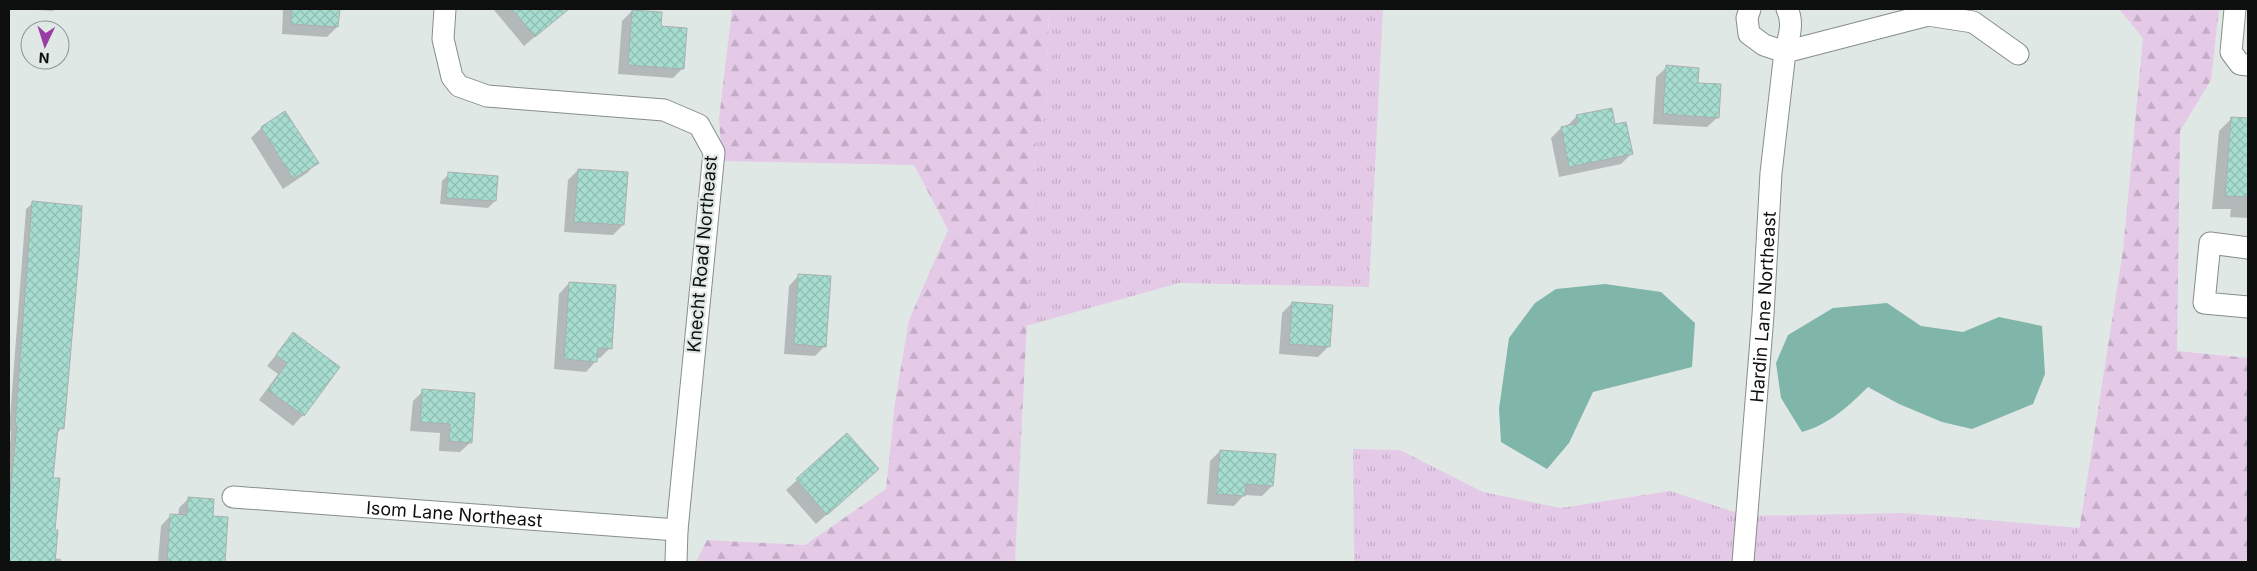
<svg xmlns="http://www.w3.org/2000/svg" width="2257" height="571" viewBox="0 0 2257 571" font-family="Inter,sans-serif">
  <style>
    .grass { fill: url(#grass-tufts) }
    .forest { fill: url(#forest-firs) }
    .water { fill: #80b5a9 }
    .shadow { fill: #0003 }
    .building { fill: url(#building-cross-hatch); stroke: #a9b1af }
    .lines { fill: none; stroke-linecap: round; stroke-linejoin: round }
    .minor-casing { stroke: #868e8c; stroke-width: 23 }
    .minor { stroke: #fff; stroke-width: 21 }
    .labels { text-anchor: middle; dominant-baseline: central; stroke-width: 4.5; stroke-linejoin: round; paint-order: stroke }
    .street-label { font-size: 18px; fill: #0d100f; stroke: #e0e8e6 }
  </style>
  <defs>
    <pattern id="grass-tufts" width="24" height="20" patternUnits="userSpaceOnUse" patternTransform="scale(1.25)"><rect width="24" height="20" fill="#e5cae8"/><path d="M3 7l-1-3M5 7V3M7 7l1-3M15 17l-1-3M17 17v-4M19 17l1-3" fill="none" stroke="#c3acc6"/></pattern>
    <pattern id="forest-firs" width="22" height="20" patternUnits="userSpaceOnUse" patternTransform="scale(1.25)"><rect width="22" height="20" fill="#e5cae8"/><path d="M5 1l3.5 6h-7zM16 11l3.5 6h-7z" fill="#c3acc6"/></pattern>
    <pattern id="building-cross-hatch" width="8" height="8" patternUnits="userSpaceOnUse" patternTransform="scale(1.25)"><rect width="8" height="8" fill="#a7ddd0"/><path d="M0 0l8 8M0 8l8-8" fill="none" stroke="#8fbdb1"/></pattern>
  </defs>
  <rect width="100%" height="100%" fill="#e0e8e6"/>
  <!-- grass -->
  <g class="grass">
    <path d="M1049 9H1383L1369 287 1179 283 1026 326 1036 138 1046 114Z"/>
    <path d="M1353 449 1400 450 1483 492 1561 508 1670 491 1747 516 1905 513 2080 528 2078 562H1354Z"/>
  </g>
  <!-- forest -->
  <g class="forest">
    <path d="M732 9H1049L1046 114 1036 138 1015 562H696L707 540 805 545 886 489 895 402 909 320 948 230 914 165 722 161 719 119Z"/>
    <path d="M2119 9H2219L2211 80 2180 131 2177 351 2248 358V562H2078L2077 544 2123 250 2143 38Z"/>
  </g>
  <!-- water -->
  <g class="water">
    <path d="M1605 284 1661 292 1695 323 1692 367 1593 392 1569 443 1547 469 1501 442 1499 409 1509 338 1535 303 1556 289Z"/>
    <path d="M1887 303 1921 326 1963 332 1999 317 2042 326 2045 374 2033 404 1972 429 1942 422 1899 404 1868 387C1849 406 1828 425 1802 432L1781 398 1776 363 1788 335 1833 308Z"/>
  </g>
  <!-- shadow -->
  <g class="shadow">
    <path d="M22 9H55L53 11Z"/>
    <path d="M283 9H339L337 27 327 37 282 34Z"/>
    <path d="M496 9H567L524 46 494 10Z"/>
    <path d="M632 11 659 28 683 68 673 78 618 74 622 21Z"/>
    <path d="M1667 67 1718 117 1707 127 1653 124 1656 77Z"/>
    <path d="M285 113 317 163 307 173 283 189 251 138 261 128Z"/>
    <path d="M1577 116 1614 125 1631 154 1621 164 1559 177 1551 138 1561 128 1566 127Z"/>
    <path d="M2232 118 2248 120V218L2230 217 2231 209H2212L2219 131Z"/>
    <path d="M578 170 623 225 613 235 564 232 568 180Z"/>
    <path d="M449 174 495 201 488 208 440 204 442 181Z"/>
    <path d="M33 203 62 428 56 434 52 479 54 558 61 559V562H9V456L11 431H9L26 209Z"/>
    <path d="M799 275 825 346 815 356 784 354 789 286Z"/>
    <path d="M569 283 610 348 600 358H596V361L586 372 554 369 559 294Z"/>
    <path d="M1292 303 1328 347 1318 357 1279 354 1282 313Z"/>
    <path d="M293 334 338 367 303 415 293 426 259 400 278 374 267 366Z"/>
    <path d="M423 391 471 442 460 452 439 451 440 433 410 431 413 401Z"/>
    <path d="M847 435 877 469 816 524 786 490Z"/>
    <path d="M1220 451 1272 486 1262 496 1244 495 1234 506 1207 504 1210 461Z"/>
    <path d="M189 498 212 517 227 518 223 562H158L161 526 171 515 178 516 179 508Z"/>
  </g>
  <!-- building -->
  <g class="building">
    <path d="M292 9H340L338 27 291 24Z"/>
    <path d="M512 9H569L535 37Z"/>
    <path d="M632 10 662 12 661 26 687 28 684 69 628 65Z"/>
    <path d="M1666 65 1699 68 1698 83 1721 84 1719 118 1663 114Z"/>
    <path d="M1612 108 1615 124 1626 122 1633 154 1569 167 1561 127 1578 123 1576 115Z"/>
    <path d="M285 111 319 163 293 179 261 127Z"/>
    <path d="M2231 117 2248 118V197L2225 196Z"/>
    <path d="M578 169 628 172 624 225 574 222Z"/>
    <path d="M448 172 498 176 496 201 446 198Z"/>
    <path d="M32 201 82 206 79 256 64 429 58 428 53 478H60L55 530H58L55 562H9V503L17 425H15Z"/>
    <path d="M798 274 831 276 826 347 794 344Z"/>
    <path d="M569 282 616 285 612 349 598 348 597 362 564 359Z"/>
    <path d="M1292 302 1333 305 1330 347 1289 344Z"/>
    <path d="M293 332 340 367 304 416 268 390 287 363 276 355Z"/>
    <path d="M422 389 475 393 472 443 449 441 450 424 420 422Z"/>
    <path d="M847 433 879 469 827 515 796 479Z"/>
    <path d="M1220 450 1276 454 1273 486 1246 484 1245 496 1216 494Z"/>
    <path d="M188 497 214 499 213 516 228 517 225 562H167L170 514 187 515Z"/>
  </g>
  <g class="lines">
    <!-- minor casing -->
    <g class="minor-casing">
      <g id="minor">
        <path d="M445 9 443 39 452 77 459 86 487 96 664 110 699 125 714 152 677 530 676 562"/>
        <path d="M1750 9 1747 18 1749 34 1764 45 1785 52 1928 15 1973 22 2018 54"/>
        <path d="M2235 9 2231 52 2240 64 2248 65"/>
        <path d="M2248 248 2210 243 2204 303 2248 307"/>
        <path id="s1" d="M233 497 677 530"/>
        <path id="s2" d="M1743 562 1763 315 1771 173 1785 52C1789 38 1794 22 1787 9"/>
      </g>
    </g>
    <!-- minor -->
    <use href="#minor" class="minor"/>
  </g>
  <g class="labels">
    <!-- street labels -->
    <g class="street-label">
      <text transform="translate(702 254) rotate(-85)">Knecht Road Northeast</text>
      <text stroke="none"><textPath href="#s2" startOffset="256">Hardin Lane Northeast</textPath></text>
      <text stroke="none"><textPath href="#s1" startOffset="222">Isom Lane Northeast</textPath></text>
    </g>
  </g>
  <!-- border -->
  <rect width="2257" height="571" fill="none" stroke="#0d100f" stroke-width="20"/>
  <!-- north arrow -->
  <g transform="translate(45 45) rotate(184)"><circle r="24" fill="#e0e8e6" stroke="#8c9290"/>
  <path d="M0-4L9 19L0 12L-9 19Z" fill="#983ca6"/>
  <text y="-8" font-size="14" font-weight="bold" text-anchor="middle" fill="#0d100f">N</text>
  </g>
</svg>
